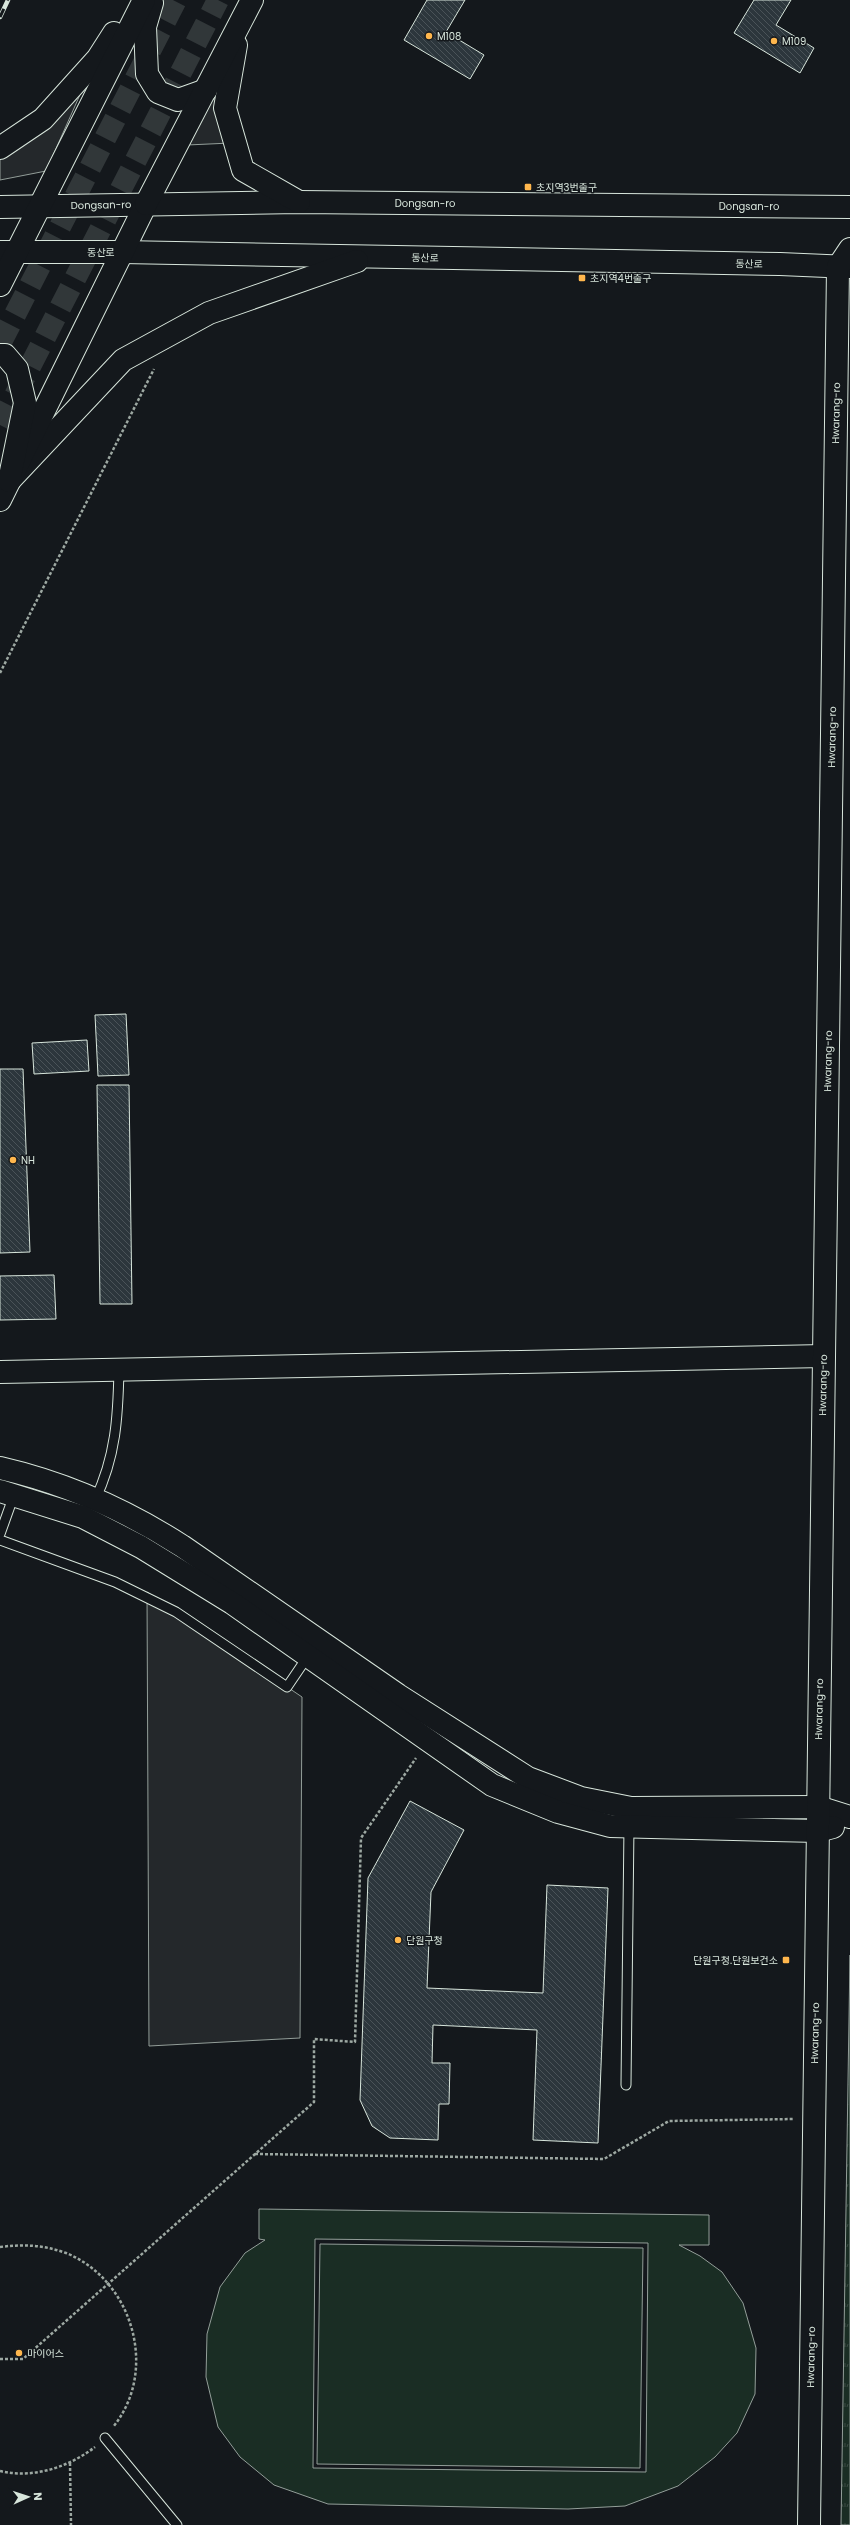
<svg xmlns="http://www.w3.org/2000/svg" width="850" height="2525" viewBox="0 0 850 2525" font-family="Poppins,'Noto Sans KR',sans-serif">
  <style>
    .park { fill: url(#park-tufts); stroke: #939e99 }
    .pitch { fill: #1a2d24; stroke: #939e99; fill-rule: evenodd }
    .parking { fill: #24282b; stroke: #939e99 }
    .building { fill: url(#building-back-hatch); stroke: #d8e6dc }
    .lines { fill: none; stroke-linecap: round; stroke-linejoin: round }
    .primary-tunnel { stroke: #313739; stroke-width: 22; stroke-dasharray: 22 11; stroke-linecap: butt }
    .lane-casing { stroke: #d8e6dc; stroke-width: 11 }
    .secondary-casing { stroke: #d8e6dc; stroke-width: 24 }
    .primary-casing { stroke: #d8e6dc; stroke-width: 24 }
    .path { stroke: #9da8a2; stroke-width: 2.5; stroke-dasharray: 3 2; stroke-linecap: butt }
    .lane { stroke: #14181c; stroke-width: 9 }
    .secondary { stroke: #14181c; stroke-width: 22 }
    .primary { stroke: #14181c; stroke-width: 22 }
    .rail-casing { stroke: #d8e6dc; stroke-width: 4.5 }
    .rail { stroke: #14181c; stroke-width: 3; stroke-dasharray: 9; stroke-linecap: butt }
    .poi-dot { fill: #ffb74d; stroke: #14181c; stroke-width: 1.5 }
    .labels { text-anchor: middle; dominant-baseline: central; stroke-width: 3; stroke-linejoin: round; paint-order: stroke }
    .poi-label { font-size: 10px; fill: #d8e6dc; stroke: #14181c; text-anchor: start }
    .street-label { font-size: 10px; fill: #d8e6dc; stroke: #14181c }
  </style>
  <defs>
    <pattern id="park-tufts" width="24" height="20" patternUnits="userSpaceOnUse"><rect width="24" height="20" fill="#1a2d24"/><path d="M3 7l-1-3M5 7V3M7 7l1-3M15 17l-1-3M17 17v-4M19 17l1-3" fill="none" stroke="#3b4b43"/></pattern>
    <pattern id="building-back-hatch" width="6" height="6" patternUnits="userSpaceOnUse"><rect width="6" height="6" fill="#2c363c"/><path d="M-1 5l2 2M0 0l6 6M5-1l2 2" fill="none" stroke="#4a5358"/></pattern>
  </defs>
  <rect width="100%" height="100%" fill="#14181c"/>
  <!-- park -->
  <path class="park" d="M850 1955V2525H841Z"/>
  <!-- pitch -->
  <g class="pitch">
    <path d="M259 2209 709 2215V2245H679L700 2256 722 2272 743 2303 756 2348 755 2394 737 2433 715 2457 678 2486 625 2506 568 2509 328 2504 274 2485 240 2457 218 2427 206 2377 207 2334 220 2287 245 2253 265 2240 259 2239ZM315 2239 648 2243 646 2472 313 2468Z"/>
    <path d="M320 2244 643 2248 640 2468 317 2464Z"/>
  </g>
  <!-- parking -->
  <g class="parking">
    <path d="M83 88 46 171 0 180V157Z"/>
    <path d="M216 92 217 116 231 143 187 145Z"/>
    <path d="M147 1592 302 1697 300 2038 149 2046Z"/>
  </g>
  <!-- building -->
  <g class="building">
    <path d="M427 0H465L446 32 484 55 470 79 404 40Z"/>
    <path d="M754 0H791L776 25 814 48 800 73 734 33Z"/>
    <path d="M126 1014 129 1075 98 1076 95 1015Z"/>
    <path d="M87 1040 89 1071 34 1074 32 1043Z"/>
    <path d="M0 1069H23L30 1252 0 1253Z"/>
    <path d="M97 1085H129L132 1304H100Z"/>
    <path d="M54 1275 56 1319 0 1320V1276Z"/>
    <path d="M410 1801 464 1830 431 1892 427 1988 543 1993 547 1885 608 1888 598 2143 533 2140 537 2030 433 2025 432 2063H450L449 2104H439L438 2140 390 2138 372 2126 360 2100 368 1878Z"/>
  </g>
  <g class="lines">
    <!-- primary-tunnel -->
    <g class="primary-tunnel">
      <path d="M0 344 176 0"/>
      <path d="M0 425 218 0"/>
    </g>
    <!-- lane casing -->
    <g class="lane-casing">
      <g id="lane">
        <path d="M95 1500C116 1456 118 1417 119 1369"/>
        <path d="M0 1534 14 1495"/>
        <path d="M0 1540 115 1582 176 1612 287 1687 308 1656"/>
        <path d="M626 2085 629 1826"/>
        <path d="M105 2438 177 2525"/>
      </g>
    </g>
    <!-- secondary casing -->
    <g class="secondary-casing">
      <g id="secondary">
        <path d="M0 207 299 202 850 207"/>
        <path d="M0 252H122L780 264 850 267"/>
        <path d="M9 481 123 360 209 313 357 261"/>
        <path d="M0 500 146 204"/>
        <path d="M0 1372 824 1356"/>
        <path d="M0 1468C65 1483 126 1510 182 1546L398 1695 528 1778 581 1798 631 1808 818 1807 850 1817"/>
        <path d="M0 1491 83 1517 141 1547 232 1603 492 1785 558 1812 610 1826 818 1831 833 1827"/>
        <path d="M809 2525 838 267 850 249"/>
      </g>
    </g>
    <!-- primary casing -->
    <g class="primary-casing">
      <g id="primary">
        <path d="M152 3 145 27 147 74 158 92 178 100 206 90"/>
        <path d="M236 45 225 108 243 170 299 202"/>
        <path d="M0 148 43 119 98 58 114 33"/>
        <path d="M146 204 252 0"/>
        <path d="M0 285 144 0"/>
        <path d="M0 355H5L17 369 25 403 9 481"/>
      </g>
    </g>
    <!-- path -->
    <g class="path">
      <path d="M0 673 154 369"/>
      <path d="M255 2154 604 2159 669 2121 793 2119"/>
      <path d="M0 2247C23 2244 44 2245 66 2253 133 2280 159 2371 113 2427"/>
      <path d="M0 2359H23L314 2102V2039L355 2042 361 1838 416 1758"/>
      <path d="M70 2463 71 2525"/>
      <path d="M0 2471C33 2479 69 2467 95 2447"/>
    </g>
    <!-- lane -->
    <use href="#lane" class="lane"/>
    <!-- secondary -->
    <use href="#secondary" class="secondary"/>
    <!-- primary -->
    <use href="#primary" class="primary"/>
    <!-- rail casing -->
    <g class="rail-casing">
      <path id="rail" d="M0 17 8 0"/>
    </g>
    <!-- rail -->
    <use href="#rail" class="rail"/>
  </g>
  <!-- markers -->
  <g class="poi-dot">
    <circle cx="429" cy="36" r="4"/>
    <circle cx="774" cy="41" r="4"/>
    <rect x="524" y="183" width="8" height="8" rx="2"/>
    <rect x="578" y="274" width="8" height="8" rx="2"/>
    <circle cx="13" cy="1160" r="4"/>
    <circle cx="398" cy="1940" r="4"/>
    <rect x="782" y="1956" width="8" height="8" rx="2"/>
    <circle cx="19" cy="2353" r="4"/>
  </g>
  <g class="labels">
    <!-- poi labels -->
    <g class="poi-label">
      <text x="437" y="36">M108</text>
      <text x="782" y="41">M109</text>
      <text x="536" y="187">초지역3번출구</text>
      <text x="590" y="278">초지역4번출구</text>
      <text x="21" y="1160">NH</text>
      <text x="406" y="1940">단원구청</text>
      <text x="778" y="1960" text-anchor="end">단원구청.단원보건소</text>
      <text x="27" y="2353">마이어스</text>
    </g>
    <!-- street labels -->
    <g class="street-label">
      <text x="425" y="203">Dongsan-ro</text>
      <text transform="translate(101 205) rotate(-1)">Dongsan-ro</text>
      <text x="749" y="206">Dongsan-ro</text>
      <text x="101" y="252">동산로</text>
      <text transform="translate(425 258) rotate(1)">동산로</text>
      <text transform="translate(749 264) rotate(1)">동산로</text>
      <text transform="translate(836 413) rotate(-89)">Hwarang-ro</text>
      <text transform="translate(832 737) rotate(-89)">Hwarang-ro</text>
      <text transform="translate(828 1061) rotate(-89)">Hwarang-ro</text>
      <text transform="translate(823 1385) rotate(-89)">Hwarang-ro</text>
      <text transform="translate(819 1709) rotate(-89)">Hwarang-ro</text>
      <text transform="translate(815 2033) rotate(-89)">Hwarang-ro</text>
      <text transform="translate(811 2357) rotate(-89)">Hwarang-ro</text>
    </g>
  </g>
  <!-- north arrow -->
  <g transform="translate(28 2497) rotate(87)" stroke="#14181c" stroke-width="3" paint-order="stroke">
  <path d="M0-3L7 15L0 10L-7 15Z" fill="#d8e6dc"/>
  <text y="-6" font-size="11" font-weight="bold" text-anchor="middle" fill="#d8e6dc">N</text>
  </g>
</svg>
